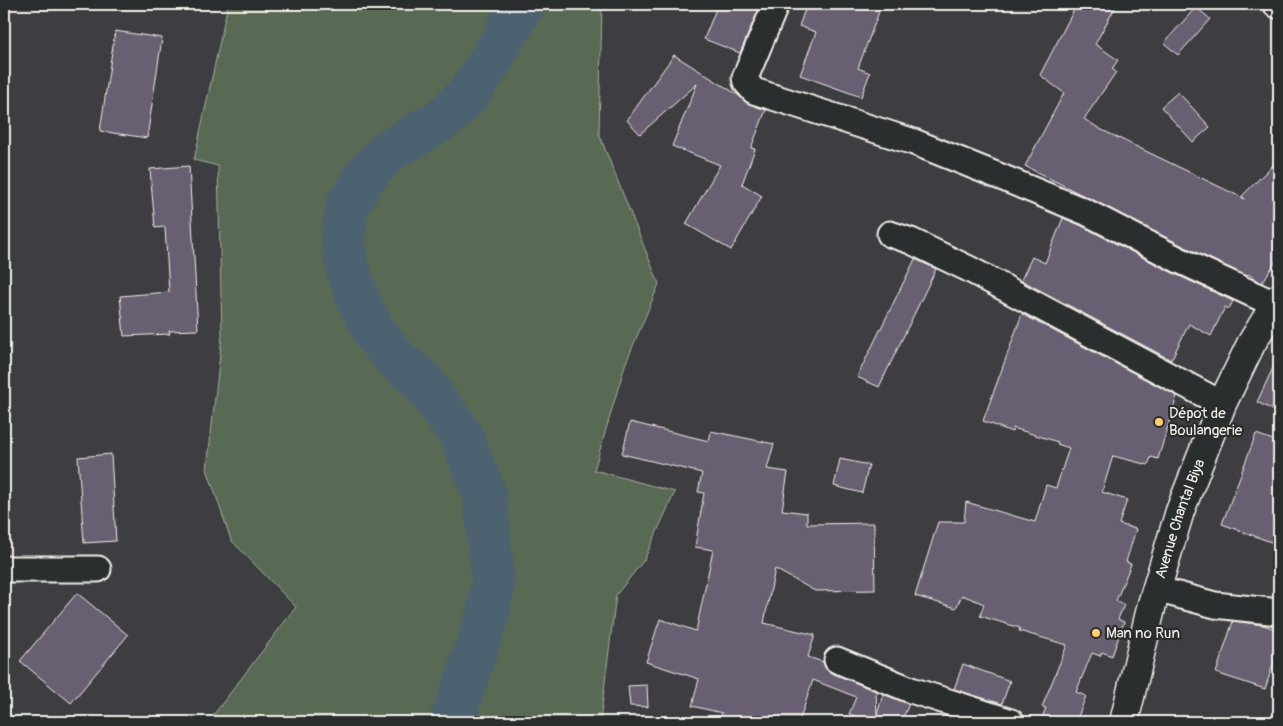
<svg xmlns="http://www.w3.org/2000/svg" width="1283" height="726" viewBox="0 0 1283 726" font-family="Pangolin,sans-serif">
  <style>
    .green { fill: #596a53; stroke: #a6ae9e }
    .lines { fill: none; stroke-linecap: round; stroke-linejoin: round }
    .river { stroke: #4e6271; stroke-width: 44 }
    .building { fill: #686172; stroke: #f4f1e8 }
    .minor-casing { stroke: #f4f1e8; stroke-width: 29 }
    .secondary-casing { stroke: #f4f1e8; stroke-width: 31 }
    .minor { stroke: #2a2d2e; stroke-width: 25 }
    .secondary { stroke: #2a2d2e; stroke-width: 28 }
    .poi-dot { fill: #ffd166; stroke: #2a2d2e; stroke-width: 2 }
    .labels { text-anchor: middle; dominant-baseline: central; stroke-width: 4.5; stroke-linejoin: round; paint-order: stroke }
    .poi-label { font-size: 15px; fill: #f4f1e8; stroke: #2a2d2e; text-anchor: start }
    .street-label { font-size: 15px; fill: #f4f1e8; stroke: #2a2d2e }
  </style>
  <rect width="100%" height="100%" fill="#3d3d42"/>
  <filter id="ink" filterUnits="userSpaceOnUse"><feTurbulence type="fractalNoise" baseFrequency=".02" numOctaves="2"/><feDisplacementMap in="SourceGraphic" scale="10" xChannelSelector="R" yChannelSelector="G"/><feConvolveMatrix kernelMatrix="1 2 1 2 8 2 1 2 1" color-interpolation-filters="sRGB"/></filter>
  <g filter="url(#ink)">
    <!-- green -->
    <path class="green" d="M228 4H602L599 134 659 284 625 365 594 470 675 492 644 560 616 595 600 722H208L296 607 231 540 207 469 222 336 218 166 194 160Z"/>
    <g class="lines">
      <!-- river -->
      <path class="river" d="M450 722 455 713 488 614 493 582 485 494 460 434 421 380 395 359 375 333 358 299 347 267 342 236 348 205 364 177 387 152 446 117 468 94 487 67 523 4"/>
    </g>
    <!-- building -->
    <g class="building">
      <path d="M718 4H761L740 53 704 39Z"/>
      <path d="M807 4H882L858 68 870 73 861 97 800 75 816 32 799 26Z"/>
      <path d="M1077 4H1117L1095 44 1118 60 1112 69 1116 72 1084 119 1100 129 1245 199 1242 196 1279 159V256L1262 283 1248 274 1247 276 1185 247 1025 166 1064 93 1040 75Z"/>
      <path d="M1196 7 1210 19 1178 55 1164 43Z"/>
      <path d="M115 31 162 38 147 138 100 131Z"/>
      <path d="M674 55 738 95 749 104 766 110 751 148 755 149 742 184 762 196 731 250 686 224 720 165 672 146 697 84 640 134 627 120Z"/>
      <path d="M1178 92 1210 127 1193 142 1161 107Z"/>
      <path d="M189 166 198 330 169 331 170 334 124 336 120 296 169 292 165 227 155 228 150 169Z"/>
      <path d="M1063 218 1080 225 1173 273 1233 301 1229 309 1225 307 1211 336 1189 324 1171 360 1021 280 1032 257 1045 263Z"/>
      <path d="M915 259 936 269 879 387 857 377Z"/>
      <path d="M1022 314 1177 396 1158 459 1151 457 1148 465 1113 456 1102 492 1127 500 1119 524 1136 529 1126 562 1131 564 1116 601 1124 605 1118 619 1124 622 1112 656 1102 652 1100 656 1092 653 1076 692 1086 696 1076 722H1040L1046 708 1042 707 1067 645 1019 631 1020 628 980 616 984 604 962 595 956 608 915 596 938 522H964L966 502 1035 522 1046 485 1056 488 1069 448 1057 444 1058 442 1013 428 1012 432 983 421Z"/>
      <path d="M1279 355V413L1257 402Z"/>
      <path d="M630 422 709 441 711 431 774 444 767 469 788 472 782 510 807 513V524L874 523 875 590 815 591 775 569 764 623 815 635 808 657 823 662 826 669 832 673 876 691 877 715 883 694 909 704 901 722H872L849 714 856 697 813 680 799 722H718L722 713 692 706 699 679 646 662 660 619 696 631 713 550 695 547 704 493 698 492 702 473 622 454Z"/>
      <path d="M1256 434 1279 442V545L1222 524Z"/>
      <path d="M111 454 116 541 84 543 78 457Z"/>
      <path d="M840 459 869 465 862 493 834 486Z"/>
      <path d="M77 593 128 635 71 703 20 661Z"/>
      <path d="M1233 621 1263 625 1279 630V646L1265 689 1216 673Z"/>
      <path d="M963 664 1010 681 1002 704 954 689Z"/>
      <path d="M647 685 648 707 630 706 628 686Z"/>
    </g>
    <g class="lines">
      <!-- minor casing -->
      <g class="minor-casing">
        <g id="minor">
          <path d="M776 4 745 78 746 82 754 91 914 142 1001 177 1086 212 1179 260 1274 304"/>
          <path d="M1276 4 1279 6"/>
          <path d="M890 234 911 241 969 269 1222 404"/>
          <path d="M4 569H98"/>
          <path d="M1156 589 1215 605 1279 612"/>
          <path d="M837 660 911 690 1011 722"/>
        </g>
      </g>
      <!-- secondary casing -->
      <g class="secondary-casing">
        <g id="secondary">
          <path id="s1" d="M1124 722 1152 604 1180 511 1222 404 1251 344 1279 298"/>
        </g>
      </g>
      <!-- minor -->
      <use href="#minor" class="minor"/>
      <!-- secondary -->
      <use href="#secondary" class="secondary"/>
    </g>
  </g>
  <!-- markers -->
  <g class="poi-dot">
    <circle cx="1159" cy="422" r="5"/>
    <circle cx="1096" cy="633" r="5"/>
  </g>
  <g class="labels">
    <!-- poi labels -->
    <g class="poi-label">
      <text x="1169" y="413">Dépot de<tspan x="1169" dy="17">Boulangerie</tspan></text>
      <text x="1106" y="633">Man no Run</text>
    </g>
    <!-- street labels -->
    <g class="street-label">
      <text stroke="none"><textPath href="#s1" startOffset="211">Avenue Chantal Biya</textPath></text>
    </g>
  </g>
  <!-- margin -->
  <rect width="1283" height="726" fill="none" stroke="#2a2d2e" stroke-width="20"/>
  <rect x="10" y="10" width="1263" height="706" fill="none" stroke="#f4f1e8" stroke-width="2" filter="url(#ink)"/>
</svg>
